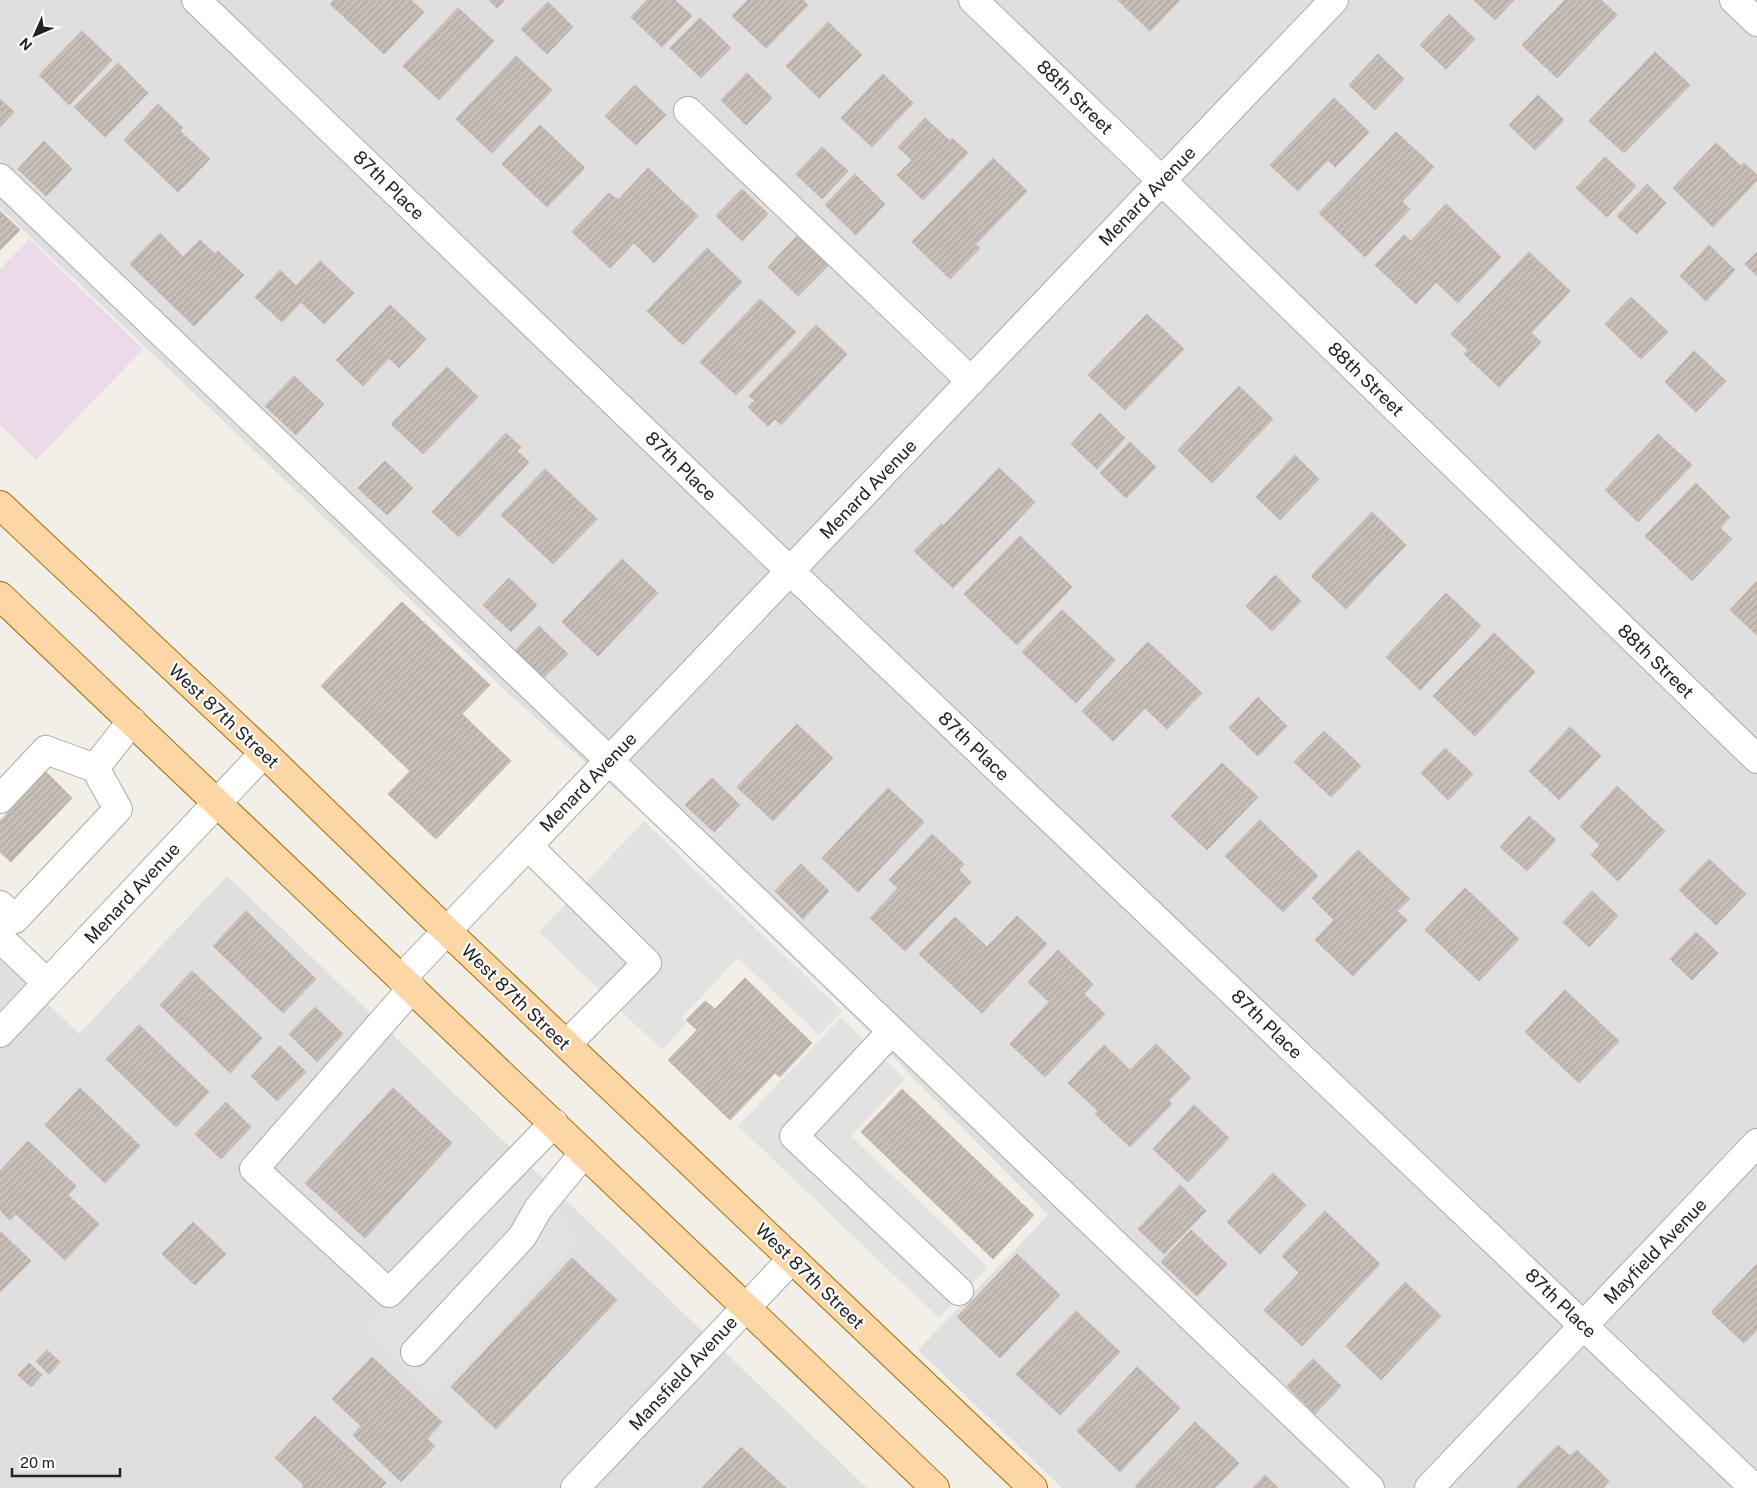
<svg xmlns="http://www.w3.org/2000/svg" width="1757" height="1488" viewBox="0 0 1757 1488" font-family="'Public Sans',sans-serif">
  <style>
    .residential { fill: #e0dfdf }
    .industrial { fill: #ebdbe8 }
    .parking { fill: #e2e2e2 }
    .building { fill: url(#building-hatch); stroke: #c4b6ab }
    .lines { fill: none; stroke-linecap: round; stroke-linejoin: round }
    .minor-casing { stroke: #a9a9a9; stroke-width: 30 }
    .major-casing { stroke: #a06b00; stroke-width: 30 }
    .minor { stroke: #fff; stroke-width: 28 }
    .major { stroke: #fcd6a4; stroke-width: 28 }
    .labels { text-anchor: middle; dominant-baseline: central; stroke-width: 4.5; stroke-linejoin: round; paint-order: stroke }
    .street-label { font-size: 18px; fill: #222; stroke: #fff }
  </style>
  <defs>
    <pattern id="building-hatch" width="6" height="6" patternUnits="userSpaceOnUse" patternTransform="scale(1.25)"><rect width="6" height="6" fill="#c7bfb8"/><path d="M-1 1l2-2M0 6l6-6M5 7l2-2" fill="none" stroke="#aba49e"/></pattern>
  </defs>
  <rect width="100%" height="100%" fill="#f2efe9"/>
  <!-- residential -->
  <g class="residential">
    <path d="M0 0H1757V1488H1062L918 1350 1048 1215 850 1013 643 814 511 696 0 208Z"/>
    <path d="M227 876 671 1301 867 1488H0V958L79 1034Z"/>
  </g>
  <!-- industrial -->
  <path class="industrial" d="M29 239 143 349 36 460 0 425V269Z"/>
  <!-- parking -->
  <g class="parking">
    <path d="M644 821 842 1011 819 1035 738 958 682 1017 687 1023 662 1050 539 932Z"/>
    <path d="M841 1018 905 1079 851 1136 988 1267 939 1318 738 1126Z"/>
    <path d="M522 1165 556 1197 577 1243 433 1395 365 1331Z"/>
  </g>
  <!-- building -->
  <g class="building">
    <path d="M334 0H411L424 12 384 54 330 4Z"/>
    <path d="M489 0H505L497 8Z"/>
    <path d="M647 0H675L692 16 662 47 631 17Z"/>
    <path d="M748 0H803L808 5 766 48 732 16Z"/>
    <path d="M1118 0H1180L1150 31Z"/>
    <path d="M1474 0H1514L1495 20Z"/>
    <path d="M1565 0H1601L1617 15 1557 78 1522 45Z"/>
    <path d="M548 2 573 27 547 54 521 29Z"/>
    <path d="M458 8 494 41 439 100 403 66Z"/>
    <path d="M1449 14 1475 39 1446 69 1420 45Z"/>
    <path d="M700 18 731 48 701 78 670 48Z"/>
    <path d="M828 22 862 55 819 98 786 66Z"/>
    <path d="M82 31 112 60 69 105 39 75Z"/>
    <path d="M1655 52 1690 85 1624 153 1589 121Z"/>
    <path d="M1378 54 1404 79 1375 110 1349 85Z"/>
    <path d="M516 56 552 90 492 153 456 119Z"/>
    <path d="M118 63 148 93 105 137 74 107Z"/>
    <path d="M747 73 772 98 746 125 721 100Z"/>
    <path d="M883 74 913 103 872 147 841 118Z"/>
    <path d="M635 85 666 115 636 145 605 116Z"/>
    <path d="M1538 95 1564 120 1535 150 1509 125Z"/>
    <path d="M1334 98 1369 132 1335 167 1328 160 1298 191 1270 165Z"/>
    <path d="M0 99 14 112 0 127Z"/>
    <path d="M158 104 183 128 180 131 210 159 178 192 124 140Z"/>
    <path d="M925 118 950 141 952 138 968 153 923 200 897 175 912 160 898 147Z"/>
    <path d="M540 125 585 168 547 207 502 164Z"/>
    <path d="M1396 132 1434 167 1402 202 1410 209 1365 257 1319 213Z"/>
    <path d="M44 141 72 169 46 196 18 169Z"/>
    <path d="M1716 143 1741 166 1744 163 1757 175V180L1713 227 1673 188Z"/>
    <path d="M822 147 848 171 822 199 796 174Z"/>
    <path d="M1605 157 1636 186 1607 217 1576 188Z"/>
    <path d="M993 158 1027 191 975 245 980 248 950 279 912 242Z"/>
    <path d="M648 168 698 216 654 263 634 243 610 268 572 232 609 193 618 200Z"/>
    <path d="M855 174 885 204 856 235 825 205Z"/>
    <path d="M1647 184 1666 203 1637 234 1617 216Z"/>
    <path d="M742 189 768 214 742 241 716 216Z"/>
    <path d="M1446 204 1501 257 1458 303 1436 282 1416 304 1375 265 1404 235 1411 241Z"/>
    <path d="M0 211 20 230 0 250Z"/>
    <path d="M160 233 183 257 200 240 215 254 218 251 244 275 194 326 130 264Z"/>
    <path d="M797 236 828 266 798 296 768 267Z"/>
    <path d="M1709 245 1735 270 1706 301 1680 276Z"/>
    <path d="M707 248 742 282 683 345 647 311Z"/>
    <path d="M1529 252 1570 291 1531 333 1541 342 1499 387 1464 354 1468 350 1451 334Z"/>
    <path d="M1757 252V276L1745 264Z"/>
    <path d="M320 261 354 293 324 324 301 302 282 322 255 297 280 270 296 286Z"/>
    <path d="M1631 297 1668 332 1641 359 1605 324Z"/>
    <path d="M760 299 796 332 736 395 700 362Z"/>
    <path d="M390 305 426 339 399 368 389 358 363 386 336 360Z"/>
    <path d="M1147 314 1184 349 1125 410 1088 375Z"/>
    <path d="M816 325 847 354 781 425 775 419 768 426 748 407 755 400 749 396Z"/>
    <path d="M1694 351 1726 381 1696 412 1665 382Z"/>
    <path d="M447 367 478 397 423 454 391 424Z"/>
    <path d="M294 376 324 404 296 435 265 406Z"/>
    <path d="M1239 386 1273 419 1212 483 1178 450Z"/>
    <path d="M1100 413 1125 438 1097 469 1071 444Z"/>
    <path d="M506 433 521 447 517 451 529 462 459 537 432 512Z"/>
    <path d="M1658 434 1692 465 1638 522 1605 490Z"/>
    <path d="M1130 442 1156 467 1126 498 1100 473Z"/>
    <path d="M1295 455 1319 479 1280 520 1256 497Z"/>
    <path d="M385 461 413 488 387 515 358 488Z"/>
    <path d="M999 468 1035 502 953 588 914 551 941 524 943 526Z"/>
    <path d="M545 469 597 519 553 564 501 515Z"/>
    <path d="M1696 483 1730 517 1720 528 1732 539 1692 581 1645 536Z"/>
    <path d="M1372 512 1406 545 1346 609 1311 576Z"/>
    <path d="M1020 536 1072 587 1017 645 964 594Z"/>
    <path d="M622 559 658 593 598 656 562 622Z"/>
    <path d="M1275 575 1301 601 1272 631 1246 606Z"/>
    <path d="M509 578 537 605 511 632 483 605Z"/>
    <path d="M1757 581V635L1730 610Z"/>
    <path d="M1446 593 1481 626 1420 690 1386 657Z"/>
    <path d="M402 602 490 685 462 714 511 761 436 839 388 794 410 771 321 686Z"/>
    <path d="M1062 610 1115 660 1076 703 1022 652Z"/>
    <path d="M539 626 568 654 541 680 513 653Z"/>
    <path d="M1494 633 1535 672 1475 736 1433 696Z"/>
    <path d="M1148 642 1202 693 1167 729 1145 708 1113 741 1082 711Z"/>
    <path d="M1258 697 1287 726 1258 756 1229 728Z"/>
    <path d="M797 724 833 758 773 821 737 787Z"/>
    <path d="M1570 727 1601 756 1559 800 1529 771Z"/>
    <path d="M1324 731 1361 766 1331 797 1294 762Z"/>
    <path d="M1445 748 1473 774 1448 800 1421 773Z"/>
    <path d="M1222 763 1258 797 1207 850 1171 816Z"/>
    <path d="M46 772 72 798 11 862 0 852V821Z"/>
    <path d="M712 778 740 805 714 832 685 805Z"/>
    <path d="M1617 786 1665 831 1618 881 1591 855 1600 845 1580 827Z"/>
    <path d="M888 788 924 822 858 892 822 858Z"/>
    <path d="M1529 816 1556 840 1527 871 1500 847Z"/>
    <path d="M1260 820 1318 876 1283 912 1225 856Z"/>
    <path d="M932 834 964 864 959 870 971 882 905 951 870 918 898 888 889 880Z"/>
    <path d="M1358 850 1410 899 1397 911 1407 920 1353 976 1315 940 1334 920 1312 898Z"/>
    <path d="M1709 859 1746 894 1716 925 1679 890Z"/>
    <path d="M801 864 829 891 803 919 775 891Z"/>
    <path d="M1465 888 1519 939 1479 981 1425 930Z"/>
    <path d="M1592 891 1618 916 1589 947 1563 922Z"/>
    <path d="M246 911 316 979 283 1013 213 946Z"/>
    <path d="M1017 916 1047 944 982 1013 919 954 955 917 987 947Z"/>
    <path d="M1696 932 1718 953 1692 980 1670 959Z"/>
    <path d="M1058 950 1093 984 1084 994 1105 1014 1045 1077 1010 1044 1049 1002 1028 982Z"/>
    <path d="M192 971 262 1038 230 1073 160 1005Z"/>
    <path d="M745 978 812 1043 780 1077 775 1073 730 1120 668 1060 697 1030 686 1020 705 1001 715 1009Z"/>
    <path d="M1565 990 1619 1041 1579 1083 1525 1032Z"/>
    <path d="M315 1007 343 1034 317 1062 289 1034Z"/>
    <path d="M139 1025 209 1092 176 1127 106 1059Z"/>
    <path d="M1156 1044 1191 1078 1168 1101 1172 1104 1130 1147 1095 1114 1098 1111 1068 1083 1104 1045 1130 1070Z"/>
    <path d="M280 1046 306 1072 277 1101 251 1076Z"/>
    <path d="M80 1088 140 1146 105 1183 45 1125Z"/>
    <path d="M393 1088 452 1143 365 1238 305 1183Z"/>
    <path d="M902 1089 1034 1215 993 1259 861 1132Z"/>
    <path d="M226 1102 251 1127 221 1159 195 1134Z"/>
    <path d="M1194 1105 1229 1138 1188 1182 1153 1149Z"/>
    <path d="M28 1141 76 1186 68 1195 99 1224 65 1260 16 1214 10 1220 0 1210V1171Z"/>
    <path d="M1273 1173 1306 1205 1260 1254 1227 1222Z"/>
    <path d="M1180 1185 1206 1211 1164 1254 1138 1229Z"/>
    <path d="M1325 1211 1380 1264 1302 1346 1264 1310 1299 1273 1282 1256Z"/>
    <path d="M193 1222 226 1254 195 1285 162 1254Z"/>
    <path d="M1191 1230 1227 1264 1197 1296 1161 1262Z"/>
    <path d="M0 1231 31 1261 0 1292Z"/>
    <path d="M1017 1254 1060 1295 1000 1358 957 1317Z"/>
    <path d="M572 1258 617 1300 496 1429 451 1387Z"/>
    <path d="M1757 1264V1330L1744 1343 1711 1312Z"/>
    <path d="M1405 1282 1441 1316 1381 1380 1346 1346Z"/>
    <path d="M1076 1311 1120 1352 1060 1415 1016 1374Z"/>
    <path d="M47 1350 60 1362 49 1374 36 1361Z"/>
    <path d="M372 1357 442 1422 427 1439 435 1446 401 1482 353 1435 361 1426 332 1399Z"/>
    <path d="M1313 1359 1341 1386 1315 1414 1287 1386Z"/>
    <path d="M29 1363 42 1375 31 1387 18 1375Z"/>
    <path d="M1137 1367 1180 1408 1120 1472 1077 1431Z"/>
    <path d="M315 1416 386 1483 381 1488H302L304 1485 275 1458Z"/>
    <path d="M1195 1422 1239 1463 1215 1488H1138L1135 1486Z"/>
    <path d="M1558 1445 1570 1456 1577 1450 1609 1481 1603 1488H1516Z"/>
    <path d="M741 1447 786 1488H702Z"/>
    <path d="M1265 1475 1278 1488H1253Z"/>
  </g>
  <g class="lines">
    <!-- minor casing -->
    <g class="minor-casing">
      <g id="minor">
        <path d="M196 0 790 571 1754 1488"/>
        <path d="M973 0 1128 148 1757 759"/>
        <path d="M1734 0 1757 22"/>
        <path d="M688 111 971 381"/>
        <path d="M0 178 1370 1488"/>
        <path d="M0 799 46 750 95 768 132 721"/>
        <path d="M528 846 647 963 567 1044"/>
        <path d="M0 905 15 919 118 809 95 768"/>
        <path d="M0 938 47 983"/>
        <path d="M401 979 1334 0"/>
        <path d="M412 988 254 1169 389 1293 554 1123"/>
        <path d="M892 1031 794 1136 959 1291"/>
        <path d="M0 1033 264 753"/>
        <path d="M415 1352 522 1237 538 1209 584 1153"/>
        <path d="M575 1488 792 1259"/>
        <path d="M1429 1488 1757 1143"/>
      </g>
    </g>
    <!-- major casing -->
    <g class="major-casing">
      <g id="major">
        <path d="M0 505 264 753 447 931 1033 1488"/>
        <path d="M0 596 935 1488"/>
      </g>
    </g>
    <!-- minor -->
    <use href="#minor" class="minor"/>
    <!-- major -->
    <use href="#major" class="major"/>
  </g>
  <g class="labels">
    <!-- street labels -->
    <g class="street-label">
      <text transform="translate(1075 97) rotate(44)">88th Street</text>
      <text transform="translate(389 185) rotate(44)">87th Place</text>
      <text transform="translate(1147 196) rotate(-46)">Menard Avenue</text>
      <text transform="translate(1366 379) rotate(44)">88th Street</text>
      <text transform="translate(681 466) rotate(44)">87th Place</text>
      <text transform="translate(868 489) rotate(-46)">Menard Avenue</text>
      <text transform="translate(1656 661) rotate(44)">88th Street</text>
      <text transform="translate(224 716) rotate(43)">West 87th Street</text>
      <text transform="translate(974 746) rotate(44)">87th Place</text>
      <text transform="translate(588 782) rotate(-46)">Menard Avenue</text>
      <text transform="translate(132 893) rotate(-47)">Menard Avenue</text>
      <text transform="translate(516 997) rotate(44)">West 87th Street</text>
      <text transform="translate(1267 1024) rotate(44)">87th Place</text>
      <text transform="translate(1655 1251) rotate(-46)">Mayfield Avenue</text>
      <text transform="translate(810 1276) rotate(44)">West 87th Street</text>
      <text transform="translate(1561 1303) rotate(44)">87th Place</text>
      <text transform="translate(683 1373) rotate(-47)">Mansfield Avenue</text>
    </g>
  </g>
  <!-- north arrow -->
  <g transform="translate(35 35) rotate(225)" stroke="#ffffff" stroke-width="4" paint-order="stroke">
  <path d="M0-4L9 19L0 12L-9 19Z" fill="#222222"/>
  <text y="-8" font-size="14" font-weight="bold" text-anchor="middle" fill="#222222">N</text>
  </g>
  <!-- scale -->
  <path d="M12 1468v8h108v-8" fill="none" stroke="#222222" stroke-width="2.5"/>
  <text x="20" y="1468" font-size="15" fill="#222222" stroke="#ffffff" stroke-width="4" paint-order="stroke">20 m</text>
</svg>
